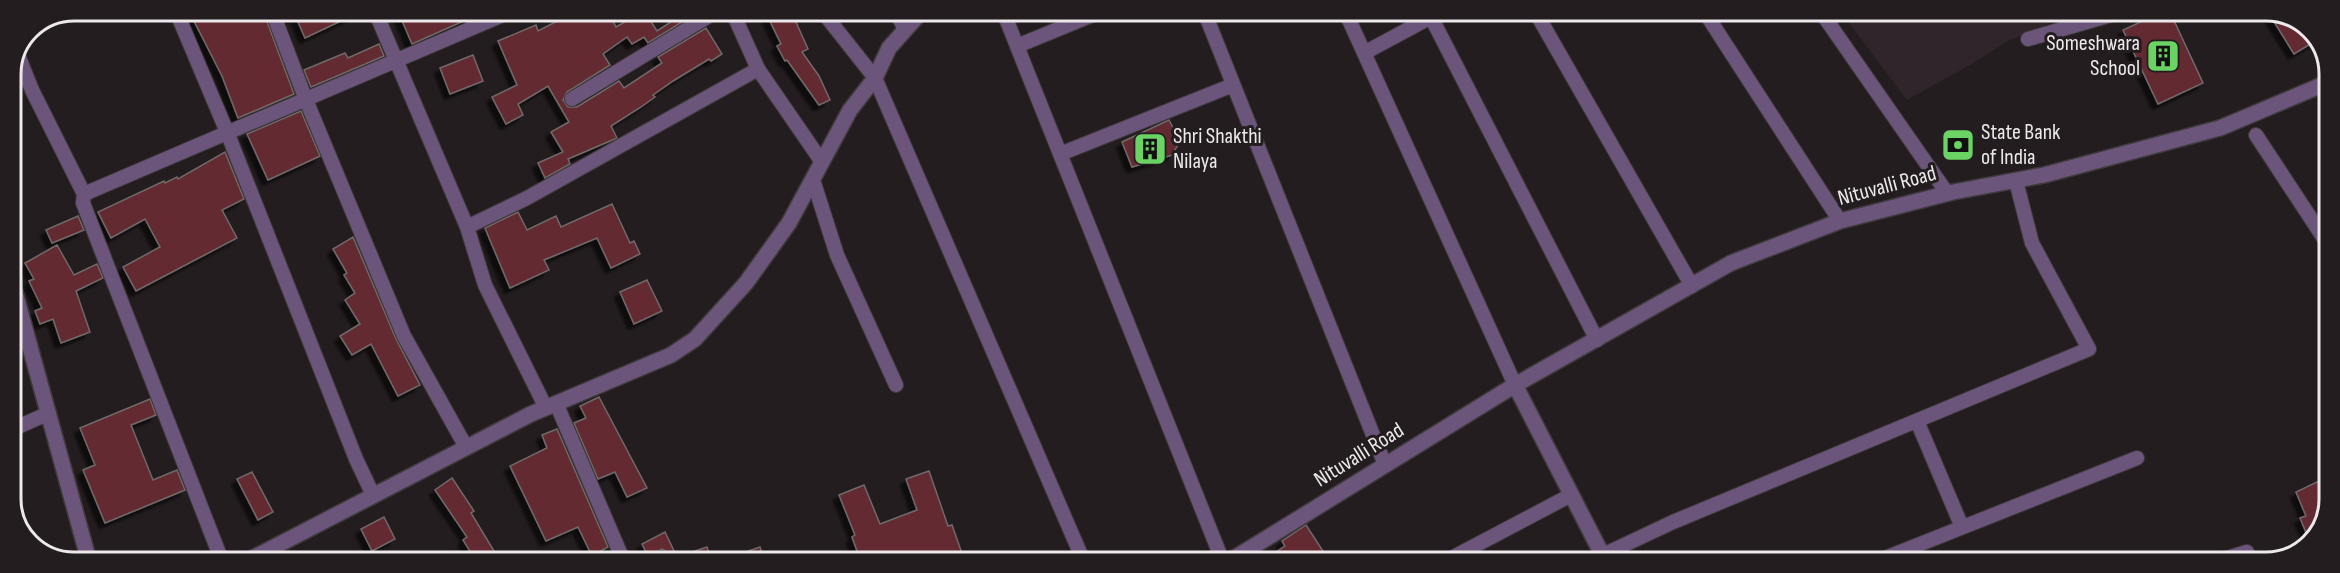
<svg xmlns="http://www.w3.org/2000/svg" width="2340" height="573" viewBox="0 0 2340 573" font-family="'Sofia Sans Condensed',sans-serif">
  <style>
    .built { fill: #30252b }
    .building { fill: #632930; stroke: #716969; stroke-width: 1.5; filter: url(#shadow) }
    .lines { fill: none; stroke-linecap: round; stroke-linejoin: round }
    .minor-casing { stroke: #3f3a3c; stroke-width: 16 }
    .tertiary-casing { stroke: #3f3a3c; stroke-width: 18 }
    .minor { stroke: #6c557b; stroke-width: 14 }
    .tertiary { stroke: #6c557b; stroke-width: 15 }
    .labels { text-anchor: middle; dominant-baseline: central; stroke-width: 6; stroke-linejoin: round; paint-order: stroke }
    .poi-label { font-size: 22px; fill: #ede9eb; stroke: #231d20; text-anchor: start }
    .street-label { font-size: 22px; fill: #ede9eb; stroke: #231d20 }
    .rim { fill: none; stroke: #ede9eb; stroke-width: 3 }
  </style>
  <defs>
    <filter id="shadow"><feDropShadow dx="-5.5" dy="5.5" stdDeviation="1.5" flood-color="#0009"/></filter>
  </defs>
  <rect width="100%" height="100%" fill="#231d20"/>
  <!-- built -->
  <path class="built" d="M1841 12H2066L2033 33 2009 40 1972 64 1907 100Z"/>
  <!-- building -->
  <g class="building">
    <path d="M194 11H263L294 94 238 118 222 76 192 17 196 15Z"/>
    <path d="M281 11H362L305 38 295 15 285 20Z"/>
    <path d="M398 11H486L412 44Z"/>
    <path d="M577 11H608L616 27 644 11 657 31 688 11H700L648 43 644 37 632 44 627 37 603 54 610 65 567 92 563 100 568 107H577L619 81 624 88 662 63 658 57 706 28 722 54 711 61 709 59 673 81 653 95 655 97 641 107 611 126 617 138 568 159 570 164 545 178 538 163 563 152 551 132 569 122 548 86 518 104 523 115 506 124 492 97 517 85 498 41 536 25 538 31Z"/>
    <path d="M765 11H791L808 49 802 52 819 76 830 100 819 105 787 60 785 61 777 46 781 44Z"/>
    <path d="M2162 12H2170L2203 83 2158 104 2123 30Z"/>
    <path d="M2268 12H2279L2311 31 2317 40 2294 54Z"/>
    <path d="M379 44 384 56 311 87 304 70 345 53 348 58Z"/>
    <path d="M473 55 483 81 450 94 440 68Z"/>
    <path d="M301 111 320 156 268 180 247 134Z"/>
    <path d="M1169 120 1180 141 1172 155 1132 167 1122 142Z"/>
    <path d="M225 152 244 199 222 210 237 238 136 291 123 267 160 247 145 219 111 238 98 212 164 181 165 183 177 177 178 179Z"/>
    <path d="M612 204 630 243 634 241 640 254 611 268 597 238 544 260 549 270 510 288 485 228 518 212 527 230 556 216 561 227Z"/>
    <path d="M78 216 84 230 52 243 46 230Z"/>
    <path d="M353 237 396 339 420 385 398 396 371 344 352 355 340 336 360 324 345 300 355 293 344 275 347 273 333 249Z"/>
    <path d="M57 245 74 275 97 264 103 278 76 291 90 332 61 343 53 319 40 324 35 311 42 308 29 281 34 279 25 263Z"/>
    <path d="M647 280 662 311 634 324 620 292Z"/>
    <path d="M599 397 647 488 627 497 615 472 598 479 574 423 586 418 580 406Z"/>
    <path d="M150 399 156 415 131 425 153 480 177 470 185 490 105 523 83 470 95 465 80 428Z"/>
    <path d="M557 429 608 547 592 556 578 527 546 541 510 466 547 448 542 435Z"/>
    <path d="M929 471 948 526 952 525 965 562H861L852 537 855 535 839 495 864 485 880 524 917 510 906 479Z"/>
    <path d="M252 472 273 512 258 520 237 479Z"/>
    <path d="M452 478 474 511 471 513 494 551 476 561 463 540 467 537 435 490Z"/>
    <path d="M2319 481 2328 503V512L2310 542 2300 518 2306 516 2296 492Z"/>
    <path d="M384 517 395 539 372 551 361 529Z"/>
    <path d="M1306 525 1330 562H1261L1285 546 1282 541Z"/>
    <path d="M665 532 677 557 707 547 712 562H672L669 553 662 549 648 556 642 544Z"/>
    <path d="M760 547 765 562H725V559Z"/>
  </g>
  <g class="lines">
    <!-- minor casing -->
    <g class="minor-casing">
      <g id="minor">
        <path d="M176 11 227 132 356 459 373 495"/>
        <path d="M272 11 306 100 404 336 466 447"/>
        <path d="M375 11 467 227 485 285 546 408"/>
        <path d="M732 11 758 69 822 162"/>
        <path d="M822 11 875 78 1084 562"/>
        <path d="M896 11 905 30"/>
        <path d="M1003 11 1223 562"/>
        <path d="M1204 11 1385 465"/>
        <path d="M1345 11 1515 385"/>
        <path d="M1535 11 1692 286"/>
        <path d="M1704 11 1840 221"/>
        <path d="M1821 12 1947 193"/>
        <path d="M2028 39 2121 12"/>
        <path d="M1017 46 1102 11"/>
        <path d="M1364 53 1431 17 1597 340"/>
        <path d="M18 55 32 90 84 194 83 203 222 561"/>
        <path d="M572 99 717 11"/>
        <path d="M2256 135 2329 246"/>
        <path d="M1060 154 1233 85"/>
        <path d="M813 180 837 255 896 385"/>
        <path d="M84 194 512 11"/>
        <path d="M467 227 527 198 758 69"/>
        <path d="M556 403 624 562"/>
        <path d="M1917 421 1962 527"/>
        <path d="M11 430 49 413"/>
        <path d="M1603 555 1673 522 2089 349 2032 243 2016 181"/>
        <path d="M654 562 661 558 663 562"/>
        <path d="M1444 562 1571 495"/>
        <path d="M1875 562 2137 458"/>
        <path d="M2214 562 2247 552 2250 562"/>
      </g>
    </g>
    <!-- tertiary casing -->
    <g class="tertiary-casing">
      <g id="tertiary">
        <path d="M11 278 89 561"/>
        <path d="M1515 385 1606 562"/>
        <path d="M247 561 531 414 671 355 695 339 746 283 789 223 850 110 875 78 889 48 922 11"/>
        <path d="M1228 562 1515 385 1731 263 1840 221 1953 192 2044 175 2220 128 2329 82"/>
      </g>
    </g>
    <!-- minor -->
    <use href="#minor" class="minor"/>
    <!-- tertiary -->
    <use href="#tertiary" class="tertiary"/>
  </g>
  <!-- icons -->
  <defs>
    <g id="building-square" transform="scale(1.725)"><rect x="-9" y="-9" width="18" height="18" rx="4" fill="#6ad363" stroke="#231d20"/><path d="M-4-6H4V6H1V3H-1V6H-4ZM-2.5-4.3h1.7v1.8h-1.7ZM.8-4.3h1.7v1.8H.8ZM-2.5-1h1.7V.8h-1.7ZM.8-1h1.7V.8H.8Z" fill="#111"/></g>
    <g id="bank-square" transform="scale(1.725)"><rect x="-9" y="-9" width="18" height="18" rx="4" fill="#6ad363" stroke="#231d20"/><path d="M-6-4H6V4H-6ZM0-2.3a2.3 2.3 0 1 0 0 4.6a2.3 2.3 0 1 0 0-4.6Z" fill="#111"/></g>
  </defs>
  <g fill-rule="evenodd">
    <use href="#building-square" x="2163" y="56"/>
    <use href="#bank-square" x="1958" y="145"/>
    <use href="#building-square" x="1150" y="149"/>
  </g>
  <g class="labels">
    <!-- poi labels -->
    <g class="poi-label">
      <text x="2140" y="43" text-anchor="end">Someshwara<tspan x="2140" dy="25">School</tspan></text>
      <text x="1981" y="132">State Bank<tspan x="1981" dy="25">of India</tspan></text>
      <text x="1173" y="136">Shri Shakthi<tspan x="1173" dy="25">Nilaya</tspan></text>
    </g>
    <!-- street labels -->
    <g class="street-label">
      <text transform="translate(1887 186) rotate(-15)">Nituvalli Road</text>
      <text transform="translate(1359 455) rotate(-32)">Nituvalli Road</text>
    </g>
  </g>
  <!-- crop -->
  <path d="M0 0H2340V573H0ZM74 21H2266A53 53 0 0 1 2319 74V499A53 53 0 0 1 2266 552H74A53 53 0 0 1 21 499V74A53 53 0 0 1 74 21Z" fill="#231d20" fill-rule="evenodd"/>
  <path class="rim" d="M74 21H2266A53 53 0 0 1 2319 74V499A53 53 0 0 1 2266 552H74A53 53 0 0 1 21 499V74A53 53 0 0 1 74 21Z"/>
</svg>
